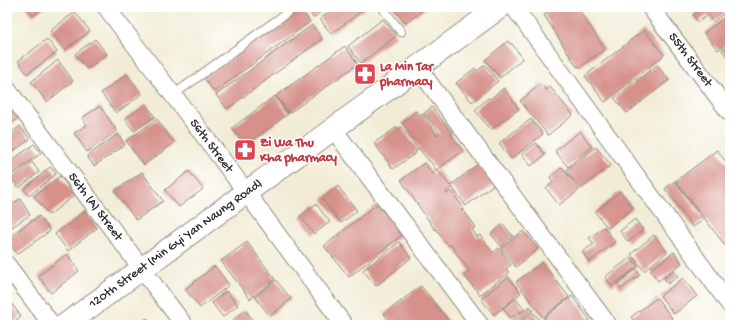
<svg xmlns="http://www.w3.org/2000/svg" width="737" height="332" viewBox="0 0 737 332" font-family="'Gochi Hand',sans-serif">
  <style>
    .building { fill: #d6918a }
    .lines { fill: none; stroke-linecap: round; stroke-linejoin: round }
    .lane-casing { stroke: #8e8c80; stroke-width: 10 }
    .street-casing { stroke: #8e8c80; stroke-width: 19 }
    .secondary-casing { stroke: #8e8c80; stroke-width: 24 }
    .lane { stroke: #fff; stroke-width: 8 }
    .street { stroke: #fff; stroke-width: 17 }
    .secondary { stroke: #fff; stroke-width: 22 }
    .labels { text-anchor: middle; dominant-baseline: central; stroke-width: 3; stroke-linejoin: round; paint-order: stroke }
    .street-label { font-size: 13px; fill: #2b2b2b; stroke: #fff }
    .health-label { font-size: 13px; font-weight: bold; fill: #be3a42; stroke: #fff; text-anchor: start }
  </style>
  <rect width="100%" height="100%" fill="#fff"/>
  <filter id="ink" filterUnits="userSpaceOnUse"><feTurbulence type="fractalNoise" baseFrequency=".025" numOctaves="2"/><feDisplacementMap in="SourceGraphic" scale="8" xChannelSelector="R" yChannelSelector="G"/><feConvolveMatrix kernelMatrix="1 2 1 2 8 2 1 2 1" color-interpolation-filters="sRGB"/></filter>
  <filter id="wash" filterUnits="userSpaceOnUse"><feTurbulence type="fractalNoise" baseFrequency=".012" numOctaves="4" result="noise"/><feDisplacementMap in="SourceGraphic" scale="16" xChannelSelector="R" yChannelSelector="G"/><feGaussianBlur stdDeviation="0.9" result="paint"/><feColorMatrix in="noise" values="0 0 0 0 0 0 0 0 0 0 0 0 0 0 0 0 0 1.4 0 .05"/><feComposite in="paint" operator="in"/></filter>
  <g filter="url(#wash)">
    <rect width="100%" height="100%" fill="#f2ecd6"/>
    <g id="blocks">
      <!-- building -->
      <g class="building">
        <path d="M26 7H45L33 16Z"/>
        <path d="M306 7H328L313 18Z"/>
        <path d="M336 7H367L331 34 320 19Z"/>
        <path d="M393 7H424L425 9 405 23Z"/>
        <path d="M555 7H577L605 49 580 67 579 66 577 67 544 15Z"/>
        <path d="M703 7H722L726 12 713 22 708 15 698 22 693 15Z"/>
        <path d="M300 8 310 22 214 92 204 78Z"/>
        <path d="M75 12 90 31 65 50 50 31Z"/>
        <path d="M730 13V41L718 50 704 33Z"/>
        <path d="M383 19 396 36 361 63 348 46Z"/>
        <path d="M312 25 322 39 227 109 216 95Z"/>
        <path d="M644 30 664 55 605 102 585 76Z"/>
        <path d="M47 39 57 52 27 74 18 61Z"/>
        <path d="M95 39 107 54 87 69 75 54Z"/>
        <path d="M508 41 510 44 511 43 522 57H521L522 59 500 78 485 60Z"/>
        <path d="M730 43V60L722 50Z"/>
        <path d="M345 46 358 64 289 113 276 96Z"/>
        <path d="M58 60 73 81 47 102 31 82Z"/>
        <path d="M485 65 498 81 472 102 456 83 475 68 477 71Z"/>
        <path d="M657 65 669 80 627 113 614 98Z"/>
        <path d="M127 74 142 94 116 113 101 93Z"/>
        <path d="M541 84 546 90 550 87 573 115 548 135 520 101Z"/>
        <path d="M504 88 519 109 490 130 475 110 488 98 490 99Z"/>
        <path d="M275 96 288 114 245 146 232 128Z"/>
        <path d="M7 103 19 118 7 127Z"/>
        <path d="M146 104 155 117 134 131 125 119Z"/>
        <path d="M100 106 117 131 87 152 74 133 87 125 82 118Z"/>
        <path d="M432 107 452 133 451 134 463 151 436 170 430 161H429L419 149 420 148 402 123 416 111 420 116 423 114 437 135 440 133 424 113Z"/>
        <path d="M157 119 174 143 144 165 126 141Z"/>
        <path d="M531 119 543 134 511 159 499 143Z"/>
        <path d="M20 126 30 139 7 156V137Z"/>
        <path d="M397 127 399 129 401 127 418 149 415 151 416 153 393 169 374 143Z"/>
        <path d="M580 131 592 147 568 167 555 151Z"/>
        <path d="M118 134 125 145 94 166 87 156Z"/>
        <path d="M536 143 545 155 531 166 522 154Z"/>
        <path d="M34 144 41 153 11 176 7 171V164Z"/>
        <path d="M596 147 611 165 581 189 566 171Z"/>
        <path d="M717 150 730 167V252L676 181Z"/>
        <path d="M32 162 39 172 19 188 12 179Z"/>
        <path d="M424 163 433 174 438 170 450 186 478 164 494 184 466 206 452 187 446 192 447 194 451 191 464 208 461 210 462 211 463 210 476 227 472 229 477 237 480 235 493 253 499 248 511 265 506 268 509 273 480 295 464 275 469 271 468 269 451 245 449 246 436 229 435 230 401 180Z"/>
        <path d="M50 167 56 174 29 196 24 189Z"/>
        <path d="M562 167 579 190 559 205 546 188 553 182 550 177Z"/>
        <path d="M189 171 203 189 179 207 165 190Z"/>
        <path d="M142 172 163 201 136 220 115 191Z"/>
        <path d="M60 176 75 195 49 215 34 196Z"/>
        <path d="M675 181 703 220 693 227 665 189Z"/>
        <path d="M338 186 357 211 341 223 322 199Z"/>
        <path d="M620 191 633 208 608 228 595 212Z"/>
        <path d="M20 199 30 215 9 229 7 226V208Z"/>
        <path d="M316 204 330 222 314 234 300 216Z"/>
        <path d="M377 204 402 235 349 277 324 246Z"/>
        <path d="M85 211 97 228 68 251 55 234Z"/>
        <path d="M39 216 50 231 17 254 7 240V238Z"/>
        <path d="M635 219 643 230 628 242 620 231Z"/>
        <path d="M503 224 513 236 501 246 491 234Z"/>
        <path d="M604 227 615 242 589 262 582 252 594 244 589 238Z"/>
        <path d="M523 231 538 249 516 267 501 248Z"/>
        <path d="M654 235 667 252 644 271 631 254Z"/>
        <path d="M247 242 275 279 250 299 221 261Z"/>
        <path d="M399 242 411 258 376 286 363 270Z"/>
        <path d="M674 252 682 263 658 281 650 270Z"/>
        <path d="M67 254 79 271 51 293 38 276Z"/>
        <path d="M631 257 638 266 612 286 605 277Z"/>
        <path d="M542 262 569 297 543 317 516 282Z"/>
        <path d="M215 266 229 285 200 308 185 289Z"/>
        <path d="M636 269 640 275 621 289 617 284Z"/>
        <path d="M674 271 678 276 668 284 664 278Z"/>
        <path d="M508 277 521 293 494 315 481 299Z"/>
        <path d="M683 278 697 296 674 314 660 296Z"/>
        <path d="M276 280 291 299 270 316 255 297Z"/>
        <path d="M421 286 452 325H393L384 314Z"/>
        <path d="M226 291 238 305 223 317 212 303Z"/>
        <path d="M572 296 590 320 583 325H549L544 318Z"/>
        <path d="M7 298 21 316 10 325H7Z"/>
        <path d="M657 298 672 318 662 325H637L631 317Z"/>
        <path d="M516 299 524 309 511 318 503 308Z"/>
        <path d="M530 306 533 311 515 325 512 320Z"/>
        <path d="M245 310 257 325H237L233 320Z"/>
        <path d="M534 313 543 325H517Z"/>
        <path d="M147 318 152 325H138Z"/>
      </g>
    </g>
  </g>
  <g filter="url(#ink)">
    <use href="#blocks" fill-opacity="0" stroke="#8e8c80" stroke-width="1"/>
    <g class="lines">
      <!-- lane casing -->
      <g class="lane-casing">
        <g id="lane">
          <path d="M382 7 401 32"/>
          <path d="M173 95 295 7"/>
        </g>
      </g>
      <!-- street casing -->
      <g class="street-casing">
        <g id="street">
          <path d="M106 7 215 150 344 325"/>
          <path d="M514 7 730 305"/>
          <path d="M650 7 730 113"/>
          <path d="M418 68 608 325"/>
          <path d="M7 89 184 325"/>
          <path d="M334 130 480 325"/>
          <path d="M7 265 52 325"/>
        </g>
      </g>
      <!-- secondary casing -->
      <g class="secondary-casing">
        <path id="secondary" d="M65 325 500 7"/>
      </g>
      <!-- lane -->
      <use href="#lane" class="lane"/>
      <!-- street -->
      <use href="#street" class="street"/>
      <!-- secondary -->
      <use href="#secondary" class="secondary"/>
    </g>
  </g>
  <!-- icons -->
  <defs>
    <g id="pharmacy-square" transform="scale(1.15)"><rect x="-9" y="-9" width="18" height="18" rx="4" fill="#e0444e" stroke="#fff"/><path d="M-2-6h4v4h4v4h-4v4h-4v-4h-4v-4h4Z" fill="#fff"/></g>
  </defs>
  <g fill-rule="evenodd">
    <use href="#pharmacy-square" x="365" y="74"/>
    <use href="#pharmacy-square" x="245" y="150"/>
  </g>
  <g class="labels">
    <!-- street labels -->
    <g class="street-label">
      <text transform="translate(690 60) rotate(53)">55th Street</text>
      <text transform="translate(211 146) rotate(53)">56th Street</text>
      <text transform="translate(95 207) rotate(53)">56th (A) Street</text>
      <text transform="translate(176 244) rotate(-36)">120th Street (Min Gyi Yan Naung Road)</text>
    </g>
    <!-- health labels -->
    <g class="health-label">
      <text x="380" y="67">La Min Tar<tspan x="380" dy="15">pharmacy</tspan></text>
      <text x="260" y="143">Zi Wa Thu<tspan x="260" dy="15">Kha pharmacy</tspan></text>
    </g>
  </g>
  <!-- margin -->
  <rect width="737" height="332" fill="none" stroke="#fff" stroke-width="24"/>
</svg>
